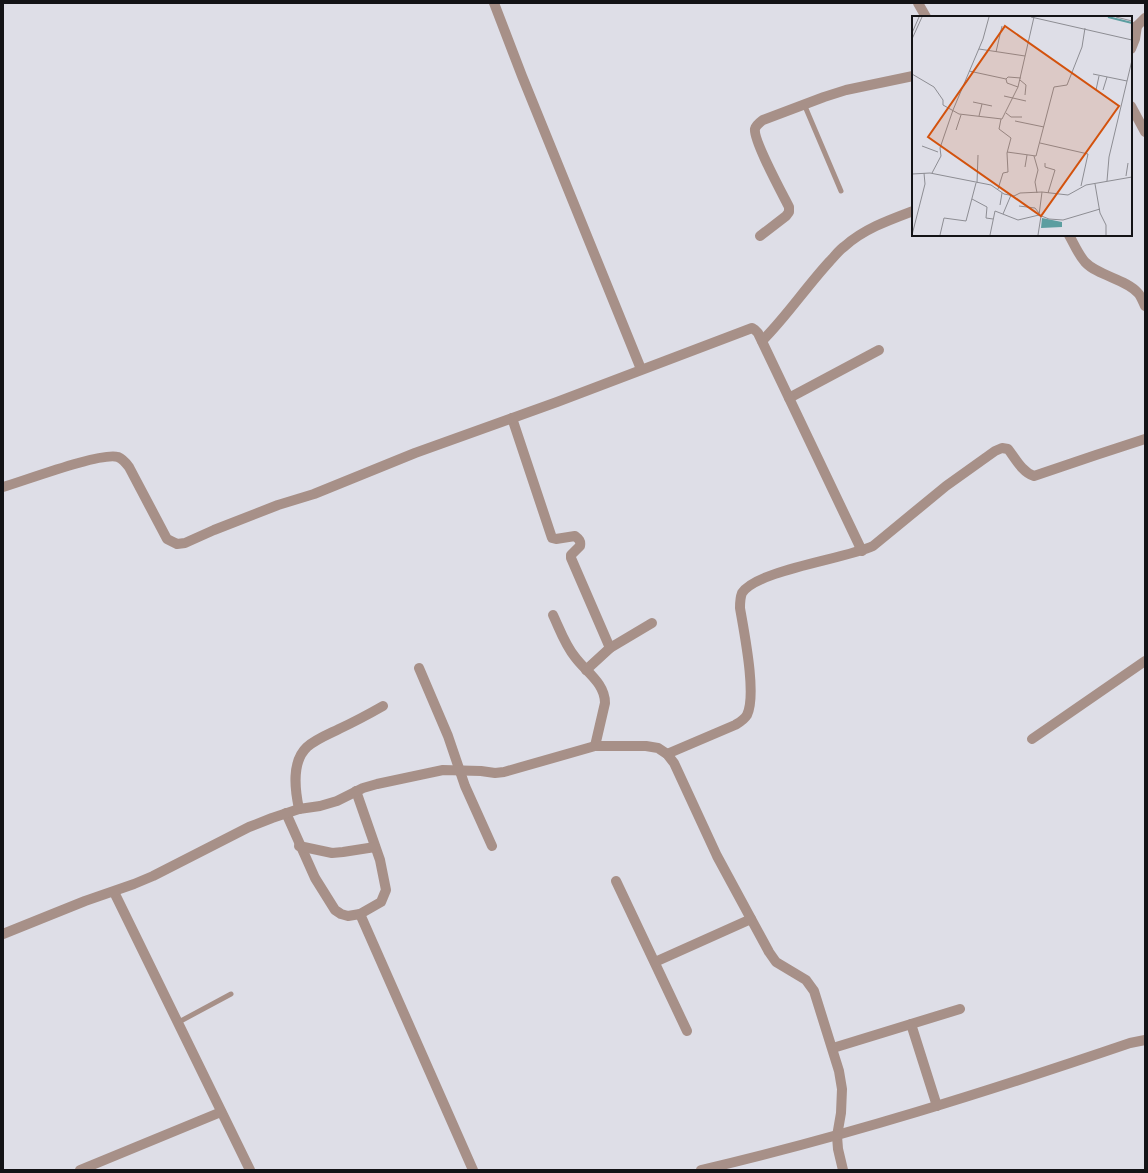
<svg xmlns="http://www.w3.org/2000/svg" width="1148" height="1173" viewBox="0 0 1148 1173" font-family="'Roboto Condensed',sans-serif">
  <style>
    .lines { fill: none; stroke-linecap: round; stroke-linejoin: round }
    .lane { stroke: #a79088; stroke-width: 5 }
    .street { stroke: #a79088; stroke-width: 10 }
    .inset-river { fill: none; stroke: #5c9ea0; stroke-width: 2 }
    .inset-road { fill: none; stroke: #8d8d93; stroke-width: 1 }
    .view { fill: #d3520d; fill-opacity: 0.15; stroke: #d3520d; stroke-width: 2 }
    .inset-edge { fill: none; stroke: #131316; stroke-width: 2 }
  </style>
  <rect width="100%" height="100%" fill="#dedee7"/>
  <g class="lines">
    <!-- lane -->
    <g class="lane">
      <path d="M804 104 841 191"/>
      <path d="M177 1023 231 994"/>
    </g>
    <!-- street -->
    <g class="street">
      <path d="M494 3 522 76 641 369"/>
      <path d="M918 3 926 17"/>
      <path d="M1131 29 1137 26 1145 18"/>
      <path d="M1131 49 1135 39 1137 26"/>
      <path d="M1131 106 1145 132"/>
      <path d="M1069 235C1074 244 1078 254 1085 262 1098 276 1126 279 1138 293 1141 296 1143 302 1145 306"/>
      <path d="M760 236 786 216 789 212V207C783 195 753 140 755 129 756 125 759 123 763 120L824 97 846 90 913 76"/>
      <path d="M762 341C787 316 806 287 830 261 835 256 839 250 845 246 864 229 889 220 913 211"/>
      <path d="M789 398 879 350"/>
      <path d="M512 418 552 538 556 539 575 536C579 539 581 541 580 546L571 555V558L610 648"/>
      <path d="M3 487C24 481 100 452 118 457 123 459 126 463 129 467L167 539 177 544 185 543 214 530 278 505 314 494 415 453 557 402 752 328 755 330 758 333 862 551"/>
      <path d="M553 615C560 630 565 645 575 657 586 672 605 683 605 703L595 746"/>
      <path d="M419 668 448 736 465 786 492 846"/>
      <path d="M586 670 610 648 652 623"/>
      <path d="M1032 739 1145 661"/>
      <path d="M667 754 735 725C740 722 744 720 747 715 757 695 744 632 740 608 740 603 740 598 742 593 757 570 845 559 873 546L946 486 995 451 1002 448 1008 449C1015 458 1022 472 1034 476L1096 455 1145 439"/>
      <path d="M299 809C295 790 291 762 307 747 316 739 329 734 339 729 354 722 369 714 383 706"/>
      <path d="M286 813 315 878 335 910 341 914 348 916 360 914 381 902 386 890 380 860 356 791"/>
      <path d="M299 846 332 853 343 852 375 847"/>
      <path d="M616 881 687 1031"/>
      <path d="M114 892 250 1170"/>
      <path d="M360 914 473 1170"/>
      <path d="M3 934 85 901 134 884 153 876 249 827 272 818 299 809 320 806 337 801 363 788 377 784 443 770 481 771 495 773 504 772 595 746H646L658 748 667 754 674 763 717 856 769 952 776 962 806 980 814 991 839 1071 842 1089 841 1113 837 1136 838 1149 843 1170"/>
      <path d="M655 962 751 919"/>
      <path d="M911 1024 937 1106"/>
      <path d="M833 1048 960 1009"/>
      <path d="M80 1170 221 1112"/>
      <path d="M701 1170C847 1136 989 1091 1130 1043L1145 1040"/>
    </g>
  </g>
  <!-- overview -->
  <g transform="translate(912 16)">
    <rect width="220" height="220" fill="#dedee7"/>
    <path d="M130 202 150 206V211L129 212Z" fill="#5c9ea0"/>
    <path class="inset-river" d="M196 1 220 7"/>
    <path class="inset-road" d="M119 1 220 24M204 1 220 5M0 17 7 1M0 23 10 1M67 33 113 40M84 36 90 10M57 55 94 63M0 58 22 71 31 84V89L47 98 90 103 106 71 122 1M181 58 215 65M108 64 114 69 113 79M106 71 95 67 94 63 96 61 109 62M184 74 187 60M191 74 195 61M92 80 114 85M61 86 80 90M94 97 99 101H110M67 100 70 88M103 105 132 111M44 114 49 99M128 127 176 138 169 170M10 130 26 136M95 136 124 140 142 71 155 69 170 31 173 12M122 140 126 154 123 166 125 177M133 147V151L143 154 136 177M113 151 115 139M20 157 29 140 28 132 41 94 71 23 77 1M0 158 18 157 79 169 92 178 102 180 108 177 130 176 156 179 174 169 220 161M214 160 216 147M195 165 197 141 220 44M65 167 66 139M183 168 188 197 194 209V219M86 173 91 157 96 156 95 137 99 122 87 113 89 103M130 176 127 199 137 203 151 204 188 193M60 183 75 191 74 202 81 203M88 189 90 177M107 190 123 192 127 197M91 198 99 179M0 219 13 168 12 157M28 219 32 202 54 205 64 167M78 219 83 195 106 204 127 199M126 219 129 200"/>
    <path class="view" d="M93 10 207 90 129 200 16 121Z"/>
    <rect width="220" height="220" class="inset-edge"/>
  </g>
  <!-- border -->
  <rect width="1148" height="1173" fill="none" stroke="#131316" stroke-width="8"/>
</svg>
